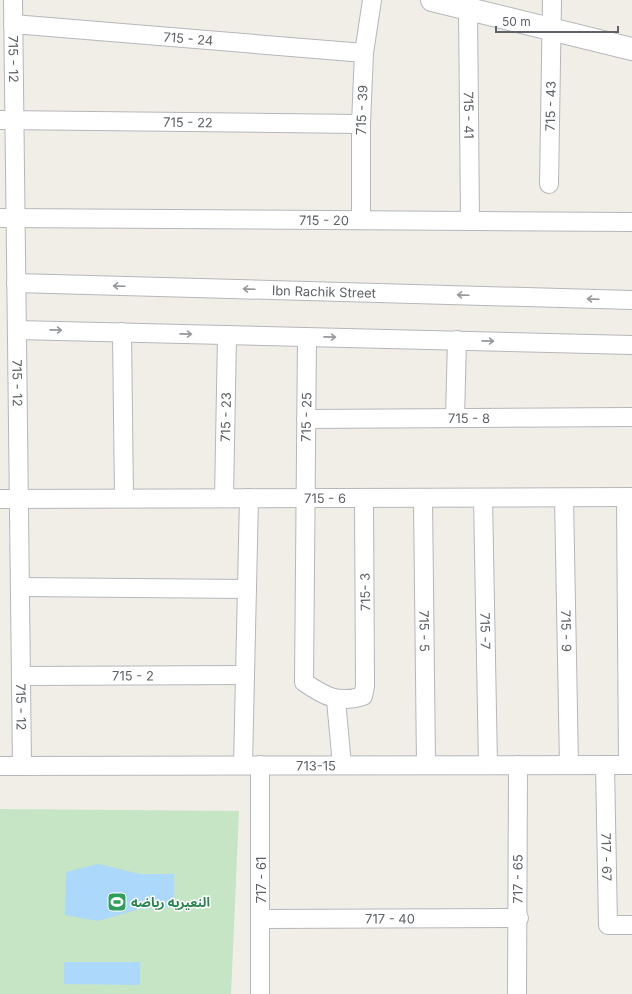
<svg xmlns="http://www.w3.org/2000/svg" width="632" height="994" viewBox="0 0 632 994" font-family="Inter,'Noto Sans Arabic',sans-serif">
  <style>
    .green { fill: #c5e5c5 }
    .water { fill: #acd8fb }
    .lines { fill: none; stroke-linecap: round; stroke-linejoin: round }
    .minor-casing { stroke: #b4b7bb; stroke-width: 20 }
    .tertiary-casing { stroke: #b4b7bb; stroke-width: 24 }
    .minor { stroke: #fff; stroke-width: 18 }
    .tertiary { stroke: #fff; stroke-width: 22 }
    .oneway { stroke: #96999c }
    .labels { text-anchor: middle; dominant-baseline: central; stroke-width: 3; stroke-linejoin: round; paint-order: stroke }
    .street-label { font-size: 13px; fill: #5e6266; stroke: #fff }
    .leisure-label { font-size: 13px; font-weight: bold; fill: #27864d; stroke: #fff; text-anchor: start }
  </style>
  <rect width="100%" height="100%" fill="#f0eee7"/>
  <!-- green -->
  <path class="green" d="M0 809 239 811 231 994H0Z"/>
  <!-- water -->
  <g class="water">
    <path d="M98 864 140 874H174V907L139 909 98 921 65 915 66 872Z"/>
    <path d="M64 962H140V985L64 984Z"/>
  </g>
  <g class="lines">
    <!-- minor casing -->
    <g class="minor-casing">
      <g id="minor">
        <path id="s1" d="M13 0 22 766"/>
        <path id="s2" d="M468 9 470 220"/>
        <path id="s3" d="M13 24 364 53"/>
        <path id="s4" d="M0 120 361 124"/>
        <path id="s5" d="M549 184 552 0"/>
        <path id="s6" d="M0 218 632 222"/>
        <path id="s7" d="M361 220V124L364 53 372 0"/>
        <path id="s8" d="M16 283 632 300"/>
        <path d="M17 330 632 345"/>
        <path d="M122 332 124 498"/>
        <path d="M307 337 304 682C324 696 338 704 363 696L365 686 364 498"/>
        <path d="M455 417 457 340"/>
        <path id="s9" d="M306 419 632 417"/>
        <path d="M626 497 628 765"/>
        <path id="s10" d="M224 498 227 335"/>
        <path id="s11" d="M423 498 426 765"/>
        <path id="s12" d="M483 498 488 765"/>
        <path id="s13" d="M564 498 569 765"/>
        <path id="s14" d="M0 499 632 497"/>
        <path d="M20 587 247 589"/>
        <path id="s15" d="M21 676 245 675"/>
        <path d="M336 700 342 765"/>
        <path d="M243 765 249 498"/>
        <path id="s16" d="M605 765 608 925H632"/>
        <path id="s17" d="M0 766 632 765"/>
        <path id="s18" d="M261 919 519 918"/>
        <path d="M260 994V765"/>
        <path id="s19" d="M517 994 518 765"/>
      </g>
    </g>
    <!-- tertiary casing -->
    <g class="tertiary-casing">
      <path id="tertiary" d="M432 0 632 49"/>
    </g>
    <!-- minor -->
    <use href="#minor" class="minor"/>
    <!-- tertiary -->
    <use href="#tertiary" class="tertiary"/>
  </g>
  <!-- one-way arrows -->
  <defs><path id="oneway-shaft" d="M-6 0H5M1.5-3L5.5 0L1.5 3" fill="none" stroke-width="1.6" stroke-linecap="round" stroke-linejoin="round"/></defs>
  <g class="oneway">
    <use href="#oneway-shaft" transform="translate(119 286) rotate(-178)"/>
    <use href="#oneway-shaft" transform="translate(249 289) rotate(-178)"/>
    <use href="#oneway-shaft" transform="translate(463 295) rotate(-178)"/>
    <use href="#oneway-shaft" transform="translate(593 299) rotate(-178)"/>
    <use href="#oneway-shaft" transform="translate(56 330) rotate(1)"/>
    <use href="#oneway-shaft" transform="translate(186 334) rotate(1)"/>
    <use href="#oneway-shaft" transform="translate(330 337) rotate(1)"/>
    <use href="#oneway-shaft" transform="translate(488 341) rotate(1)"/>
  </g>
  <!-- icons -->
  <defs>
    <g id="stadium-square" transform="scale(1)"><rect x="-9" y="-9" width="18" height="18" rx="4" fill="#2e9e5b" stroke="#fff"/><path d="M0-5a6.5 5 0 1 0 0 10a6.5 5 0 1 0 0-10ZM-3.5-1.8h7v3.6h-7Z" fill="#fff"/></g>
  </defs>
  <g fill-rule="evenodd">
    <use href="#stadium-square" x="117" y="902"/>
  </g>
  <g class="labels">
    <!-- street labels -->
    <g class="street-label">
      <text stroke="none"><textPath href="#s3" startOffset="176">715 - 24</textPath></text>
      <text stroke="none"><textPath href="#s1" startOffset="59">715 - 12</textPath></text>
      <text stroke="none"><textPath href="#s5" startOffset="78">715 - 43</textPath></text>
      <text stroke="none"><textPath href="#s7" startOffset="110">715 - 39</textPath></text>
      <text stroke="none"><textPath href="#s2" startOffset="106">715 - 41</textPath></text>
      <text stroke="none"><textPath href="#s4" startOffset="188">715 - 22</textPath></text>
      <text stroke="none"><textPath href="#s6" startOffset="324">715 - 20</textPath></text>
      <text stroke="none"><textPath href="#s8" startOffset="308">Ibn Rachik Street</textPath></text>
      <text stroke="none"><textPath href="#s1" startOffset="383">715 - 12</textPath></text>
      <text stroke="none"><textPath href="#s10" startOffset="81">715 - 23</textPath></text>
      <text transform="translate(306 417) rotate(-89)">715 - 25</text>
      <text stroke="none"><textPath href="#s9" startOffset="163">715 - 8</textPath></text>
      <text stroke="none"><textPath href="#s14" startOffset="325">715 - 6</textPath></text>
      <text transform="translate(365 592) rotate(-91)">715- 3</text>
      <text stroke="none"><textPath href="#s11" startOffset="133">715 - 5</textPath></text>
      <text stroke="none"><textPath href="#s12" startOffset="133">715 -7</textPath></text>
      <text stroke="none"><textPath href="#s13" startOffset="133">715 - 9</textPath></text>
      <text stroke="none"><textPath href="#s15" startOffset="112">715 - 2</textPath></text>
      <text stroke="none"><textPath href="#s1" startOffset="707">715 - 12</textPath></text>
      <text stroke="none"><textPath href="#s17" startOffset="316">713-15</textPath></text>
      <text stroke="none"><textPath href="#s16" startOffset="92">717 - 67</textPath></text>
      <text stroke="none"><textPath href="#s19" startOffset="115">717 - 65</textPath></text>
      <text transform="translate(261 880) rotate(-90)">717 - 61</text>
      <text stroke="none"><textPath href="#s18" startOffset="129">717 - 40</textPath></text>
    </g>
    <!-- leisure labels -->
    <g class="leisure-label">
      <text x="131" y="902">النعيريه رياضه</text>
    </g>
  </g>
  <!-- scale -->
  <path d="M496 26v6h122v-6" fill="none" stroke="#5e6266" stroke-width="2"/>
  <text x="502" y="26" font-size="12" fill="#5e6266" stroke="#ffffff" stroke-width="3" paint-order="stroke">50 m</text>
</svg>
